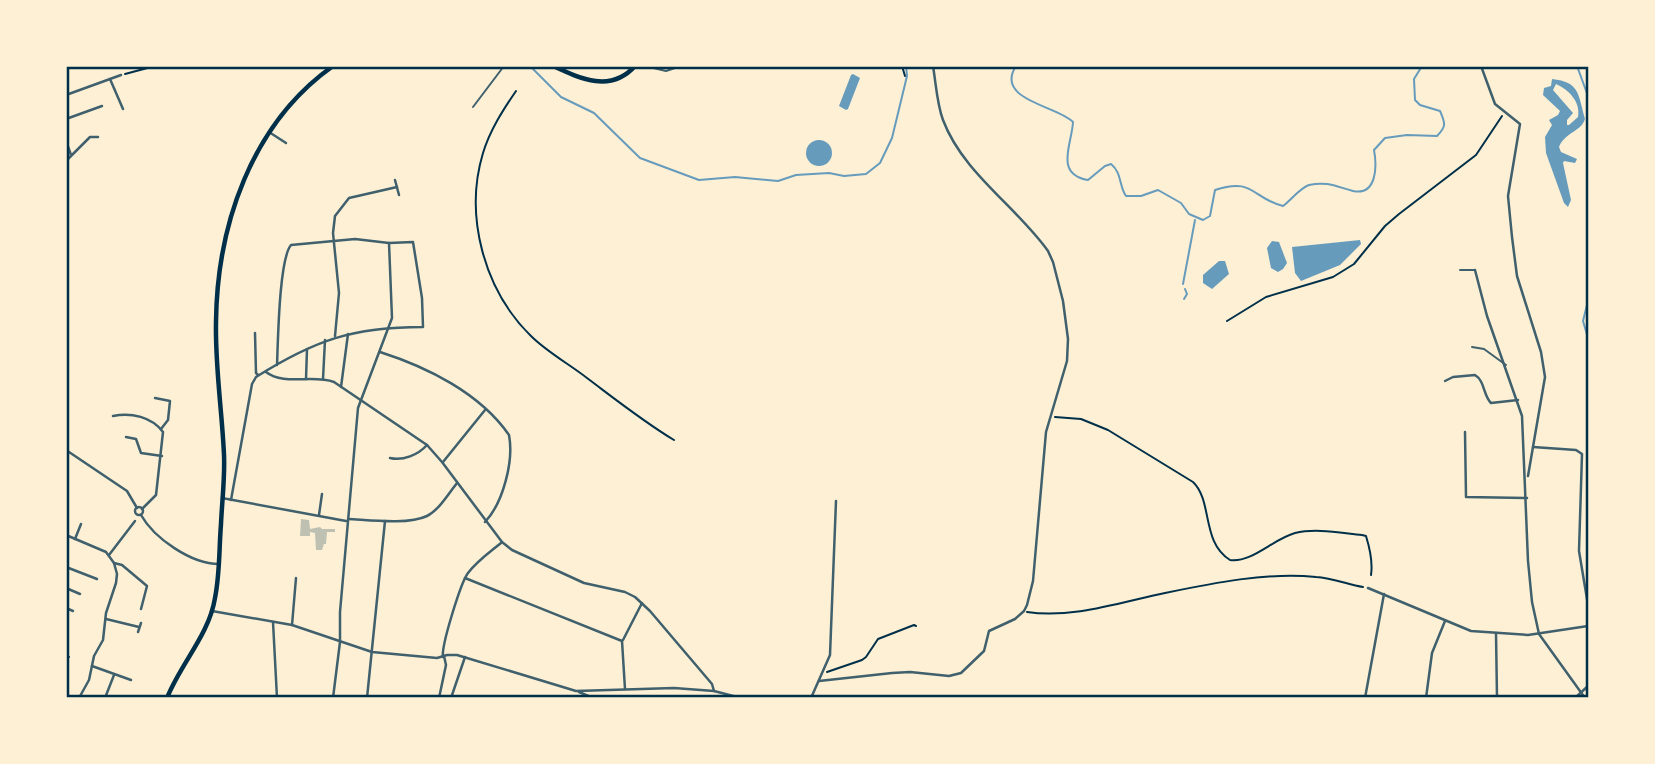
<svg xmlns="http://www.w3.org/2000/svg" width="1655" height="764" viewBox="0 0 1655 764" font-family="Lato,sans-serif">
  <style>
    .water { fill: #669bbc; fill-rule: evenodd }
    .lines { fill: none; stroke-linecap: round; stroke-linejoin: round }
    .stream { stroke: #669bbc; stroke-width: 2 }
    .building { fill: #bec0b2 }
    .path { stroke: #003049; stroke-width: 2 }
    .service { stroke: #3f606c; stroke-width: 2 }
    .minor { stroke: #3f606c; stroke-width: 2.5 }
    .secondary { stroke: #003049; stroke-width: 4.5 }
    .neatline { fill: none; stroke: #003049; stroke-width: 2.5 }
  </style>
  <rect width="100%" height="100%" fill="#fdf0d5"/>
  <!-- water -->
  <g class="water">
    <path d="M853 74 860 78 848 109 846 110 839 106 851 75Z"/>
    <path d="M1552 79C1580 82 1578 94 1585 119 1581 132 1565 132 1559 147L1561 152 1577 159 1575 163 1564 161 1563 163 1571 200 1568 207 1564 203 1546 153 1545 137 1552 125 1549 120 1558 115 1560 111 1543 95 1544 88 1551 86ZM1556 84C1569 90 1581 102 1578 117L1569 125H1567V120L1573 113 1553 90Z"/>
    <circle cx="819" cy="153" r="13"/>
    <path d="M1360 240 1361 244 1340 265 1301 281 1295 273 1292 247Z"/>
    <path d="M1272 241 1279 242 1287 263 1283 269 1278 272 1271 268 1267 248Z"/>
    <path d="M1219 261H1225L1229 274 1212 289 1203 283V275Z"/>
  </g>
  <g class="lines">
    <!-- stream -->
    <g class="stream">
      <path d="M530 66 561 97 594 113 640 158 699 180 735 177 778 181 796 175 829 173 844 176 866 174 880 163 892 138 907 76 906 66"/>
      <path d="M1016 66C994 100 1058 106 1073 122 1072 144 1054 174 1088 180L1105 166 1111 164C1122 173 1119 186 1126 196H1141L1158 190 1181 203 1189 214 1203 220 1210 216 1215 190C1254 177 1251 198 1283 206 1291 200 1300 188 1309 185 1328 181 1337 187 1353 191 1377 196 1377 166 1374 150L1385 138 1407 135 1437 136C1447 126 1445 123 1440 111L1420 105 1415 100 1414 79 1422 66"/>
      <path d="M1577 66 1588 96"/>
      <path d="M1183 284 1195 220"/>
      <path d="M1184 299 1187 294 1185 289"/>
      <path d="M1588 301 1583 321 1588 338"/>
      <path d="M1588 347V361"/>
    </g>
  </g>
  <!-- building -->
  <path class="building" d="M301 519 309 520 310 529 320 527 322 529H335V532H327L326 544H324L322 550H316L315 533 310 532V536H300Z"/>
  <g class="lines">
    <!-- path -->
    <g class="path">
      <path d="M902 66 905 76"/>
      <path d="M125 74 155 66"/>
      <path d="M516 91C503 110 490 130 483 153 464 216 484 290 531 336 547 352 569 364 587 378 615 399 644 422 674 440"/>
      <path d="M1227 321 1266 297 1333 277 1354 264 1385 226 1399 214 1476 155 1502 116"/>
      <path d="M1055 417 1081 419 1108 430 1193 482C1213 501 1201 542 1230 560 1252 563 1273 539 1295 533 1316 528 1341 533 1362 535L1366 536C1370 549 1373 562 1371 575"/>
      <path d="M1027 612C1072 619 1121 602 1165 593 1213 583 1267 572 1316 577 1332 578 1347 584 1363 587"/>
      <path d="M66 656 69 657"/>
      <path d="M827 672 862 660 866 657 878 639 914 625 916 626"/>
    </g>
    <!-- service -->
    <g class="service">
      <path d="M645 66 666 71 681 66"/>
      <path d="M473 107 504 66"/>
      <path d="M1460 270H1474"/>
      <path d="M1472 347 1484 349 1506 365"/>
    </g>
    <!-- minor -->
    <g class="minor">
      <path d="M1481 66 1495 104 1520 124 1508 196 1512 237 1517 276 1541 352 1545 377 1528 476"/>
      <path d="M110 79 123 109"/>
      <path d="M66 95 121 75"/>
      <path d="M66 119 102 106"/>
      <path d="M269 132 286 143"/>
      <path d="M66 141 71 155"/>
      <path d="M66 161 90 137H98"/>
      <path d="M395 180 399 195"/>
      <path d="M1475 270 1487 316 1522 416 1528 561 1532 602 1539 634 1585 698"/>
      <path d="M255 333 256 373 258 375"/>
      <path d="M335 336 339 293 333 233 335 216 349 198 397 187"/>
      <path d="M380 352C427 367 480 393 509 435 514 461 503 503 485 522"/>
      <path d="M266 372C284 386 313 374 334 382L427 445 442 462 502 542 512 550 584 583 625 592 635 597 650 611 712 684 714 691"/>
      <path d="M306 379 307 349"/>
      <path d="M323 379 325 340"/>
      <path d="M1445 381 1453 377 1475 375C1485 381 1483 395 1491 403L1518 400"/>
      <path d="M341 387 348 334"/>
      <path d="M155 398 170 401 168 420 161 429"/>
      <path d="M113 416C131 412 152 417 163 432L156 495 142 509"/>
      <path d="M1465 432 1466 497 1527 498"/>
      <path d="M126 437 136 439 141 453 162 456"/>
      <path d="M1533 447 1576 450 1582 454 1579 551 1588 605"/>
      <path d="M66 450 127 491 137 508"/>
      <path d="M390 458C403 461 418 455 427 445"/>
      <path d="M443 462 485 410"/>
      <path d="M222 498 346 521"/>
      <path d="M231 500 252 384 256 377C315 340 353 327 423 327L422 298 413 242 389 243 355 239 291 245C279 259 278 343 277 365"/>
      <circle cx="139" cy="511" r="4"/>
      <path d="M141 515C154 538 191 564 219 564"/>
      <path d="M319 515 322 494"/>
      <path d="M348 519C369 520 408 525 427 516 439 510 449 493 457 483"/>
      <path d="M66 535 106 552 114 563 117 574 116 583 106 613 103 640 94 656 89 680 79 698"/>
      <path d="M75 539 81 524"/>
      <path d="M109 555 135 521"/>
      <path d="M114 563 122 565 147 586 141 609"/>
      <path d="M66 567 97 579"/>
      <path d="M465 578 622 641 625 689"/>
      <path d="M66 588 80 594"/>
      <path d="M1368 588 1471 631 1528 635 1588 626"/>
      <path d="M66 608 73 611"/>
      <path d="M212 611 292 625 372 652 437 658 447 655H457L576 691 674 688 714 691 741 698"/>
      <path d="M106 619 139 627"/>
      <path d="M273 622 277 698"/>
      <path d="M292 625 296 578"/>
      <path d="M138 632 141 623"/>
      <path d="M1496 633 1497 698"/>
      <path d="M623 640 642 603"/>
      <path d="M443 657C441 646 461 582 468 573 477 561 490 552 501 543"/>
      <path d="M92 666 131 680"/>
      <path d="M819 681 892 673 910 672 949 676 961 673 984 651 989 631 1015 619 1024 611 1027 605 1033 581 1046 432 1067 361 1068 339 1063 301 1053 262 1048 251C1016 206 963 173 943 120 937 104 936 84 933 66"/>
      <path d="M579 692 593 698"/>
      <path d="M105 698 114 675"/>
      <path d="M333 698 340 642V612L358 408 392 318 389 243"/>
      <path d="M367 698 385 521"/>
      <path d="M439 698 446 665 444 656"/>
      <path d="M451 698 465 657"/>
      <path d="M811 698 830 655 836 501"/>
      <path d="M1365 698 1384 594"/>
      <path d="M1426 698 1432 653 1445 621"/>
      <path d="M1575 698 1588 686"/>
    </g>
    <!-- secondary -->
    <g class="secondary">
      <path d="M553 66C581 79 611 93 635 66"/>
      <path d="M167 698C181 663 209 635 215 598 220 573 219 548 221 524 222 501 225 478 224 455 222 410 215 367 216 322 217 226 251 124 333 66"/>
    </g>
  </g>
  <!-- border -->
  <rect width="1655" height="764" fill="none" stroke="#fdf0d5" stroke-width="136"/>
  <rect x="68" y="68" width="1519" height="628" class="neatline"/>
</svg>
